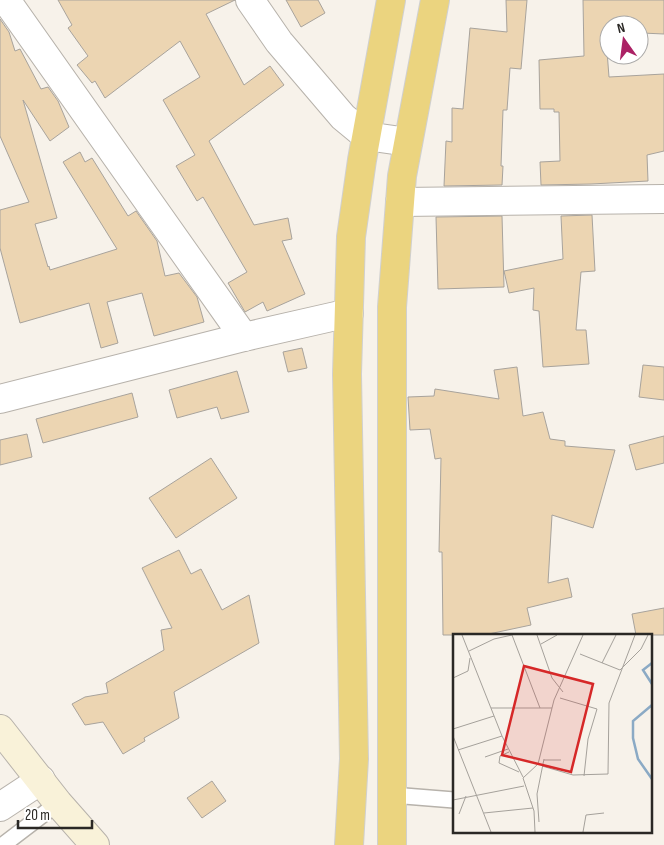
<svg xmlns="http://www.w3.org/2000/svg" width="664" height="845" viewBox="0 0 664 845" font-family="'Sofia Sans Condensed',sans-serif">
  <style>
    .building { fill: #ecd5b2; stroke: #a8a39c }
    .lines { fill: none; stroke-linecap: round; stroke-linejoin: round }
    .lane-casing { stroke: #b7b2ab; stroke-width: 18 }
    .street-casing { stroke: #b7b2ab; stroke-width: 30 }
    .secondary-casing { stroke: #b7b2ab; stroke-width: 30 }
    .highway-casing { stroke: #d0d0cf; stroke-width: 30 }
    .lane { stroke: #fff; stroke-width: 15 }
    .street { stroke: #fff; stroke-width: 28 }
    .secondary { stroke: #f9f2d9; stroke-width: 28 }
    .highway { stroke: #ebd47f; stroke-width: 28 }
    .inset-river { fill: none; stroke: #8baac5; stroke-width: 2.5 }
    .inset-road { fill: none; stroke: #a5a19b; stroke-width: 1 }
    .view { fill: #d62828; fill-opacity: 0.15; stroke: #d62828; stroke-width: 2.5 }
    .inset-edge { fill: none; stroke: #2a2825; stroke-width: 2.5 }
  </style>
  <rect width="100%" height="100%" fill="#f7f2ea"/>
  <!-- building -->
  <g class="building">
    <path d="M58 0H235L206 14 244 85 270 66 284 85 209 141 254 225 288 218 292 239 282 241 305 294 267 311 263 302 245 312 228 283 247 272 203 197 197 201 176 166 195 155 163 100 200 77 180 41 105 98 95 81 92 83 77 65 88 56 68 28 72 25Z"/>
    <path d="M286 0H318L325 13 301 27Z"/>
    <path d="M506 0H527L521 69 510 68 507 110H503L501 166H503L502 185 444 186 446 141 452 142V108L463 109 470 28 507 32Z"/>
    <path d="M583 0H664V34L642 33V37H639V25H609V38H606L609 77 664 74V151L647 155 648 181 591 184 541 185 540 162 560 161 559 112H554V109H540L539 60 584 56Z"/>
    <path d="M0 19 9 32 15 51 20 49 41 89 48 87 58 101 69 127 50 141 23 100 57 218 35 224 48 267 49 266 50 270 117 249 63 162 80 152 85 162 92 158 128 216 136 211 157 241 165 276 179 273 197 297 204 322 154 336 142 293 107 302 118 343 101 348 89 303 20 323 0 248V210L29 202 0 136Z"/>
    <path d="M592 215 595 271 581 272 576 330H586L589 364 543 367 539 311 533 310 534 288 509 293 504 271 563 259 561 216Z"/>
    <path d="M502 216 504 287 438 289 436 217Z"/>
    <path d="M302 348 307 368 288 372 283 352Z"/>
    <path d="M643 365 664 367V400L639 397Z"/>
    <path d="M517 367 523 416 543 412 550 439 565 441V446L615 450 593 528 552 515 548 583 568 578 572 597 527 608 531 625 484 635H443L442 552H439L441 458 435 459 430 429 410 430 408 397 434 396 435 389 499 399 494 370Z"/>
    <path d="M237 371 249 412 221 419 217 407 177 418 169 390Z"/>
    <path d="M132 393 138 417 43 443 36 419Z"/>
    <path d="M27 434 32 457 0 465V440Z"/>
    <path d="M664 436V463L636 470 629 445Z"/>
    <path d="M211 458 237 498 176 538 149 498Z"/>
    <path d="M179 550 191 574 201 569 222 610 249 595 259 643 174 692 179 718 144 738 145 741 123 754 103 722 85 725 72 704 85 697 108 693 106 683 164 650 161 630 172 628 142 568Z"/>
    <path d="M664 608V635H636L632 614Z"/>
    <path d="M212 781 226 801 202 818 187 798Z"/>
  </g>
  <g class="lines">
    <!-- lane casing -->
    <g class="lane-casing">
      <g id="lane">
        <path d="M392 795 454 800"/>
        <path d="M3 845 58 803"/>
      </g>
    </g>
    <!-- street casing -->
    <g class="street-casing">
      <g id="street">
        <path d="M6 0 244 337"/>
        <path d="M250 0 279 42 343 117 366 136 408 142"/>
        <path d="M400 202 664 199"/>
        <path d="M0 399 244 337 349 313"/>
        <path d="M0 807 41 780"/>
      </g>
    </g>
    <!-- secondary casing -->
    <g class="secondary-casing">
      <path id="secondary" d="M0 729 58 803 95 845"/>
    </g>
    <!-- highway casing -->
    <g class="highway-casing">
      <g id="highway">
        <path d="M349 845 354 759 347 374 351 237 362 160 391 0"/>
        <path d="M392 845V307L402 176 435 0"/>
      </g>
    </g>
    <!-- lane -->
    <use href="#lane" class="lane"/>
    <!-- street -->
    <use href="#street" class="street"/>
    <!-- secondary -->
    <use href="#secondary" class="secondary"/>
    <!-- highway -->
    <use href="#highway" class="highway"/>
  </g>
  <!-- overview -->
  <g transform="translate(453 634)">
    <rect width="199" height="199" fill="#f7f2ea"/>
    <path class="inset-river" d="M199 29 190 36 199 50M199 71 180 87V104L185 125 199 145"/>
    <path class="inset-road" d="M9 1 49 102 70 143M59 1 87 74M84 1 99 44 110 58M88 10 104 1M16 17 41 5 59 1M127 20 167 36 188 15 195 1M149 29 163 1M0 44 15 37 17 24M107 64 144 75 135 105 131 142M38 74H99M0 95 41 82M0 102 38 198M5 116 49 102M56 118 47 122 46 129 66 138M32 123 55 115M91 126H108M89 132 120 141 155 140 156 69 182 1M0 166 71 152M31 179 80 174M6 180 13 162M86 188 84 160 91 125M82 198 81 177 70 144 85 130 101 66 130 1M130 198 133 181 151 179"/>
    <path class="view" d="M71 32 140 50 118 138 49 121Z"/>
    <rect width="199" height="199" class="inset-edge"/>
  </g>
  <!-- north arrow -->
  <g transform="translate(624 40) rotate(346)"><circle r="24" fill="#ffffff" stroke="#aaa9a8"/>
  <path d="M0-4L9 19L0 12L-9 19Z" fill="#ab2165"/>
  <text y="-8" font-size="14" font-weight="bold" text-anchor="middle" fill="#2a2825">N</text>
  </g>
  <!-- scale -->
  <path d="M18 820v8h74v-8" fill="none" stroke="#2a2825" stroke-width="2.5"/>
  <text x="25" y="820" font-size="15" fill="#2a2825" stroke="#ffffff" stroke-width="4" paint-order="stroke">20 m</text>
</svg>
